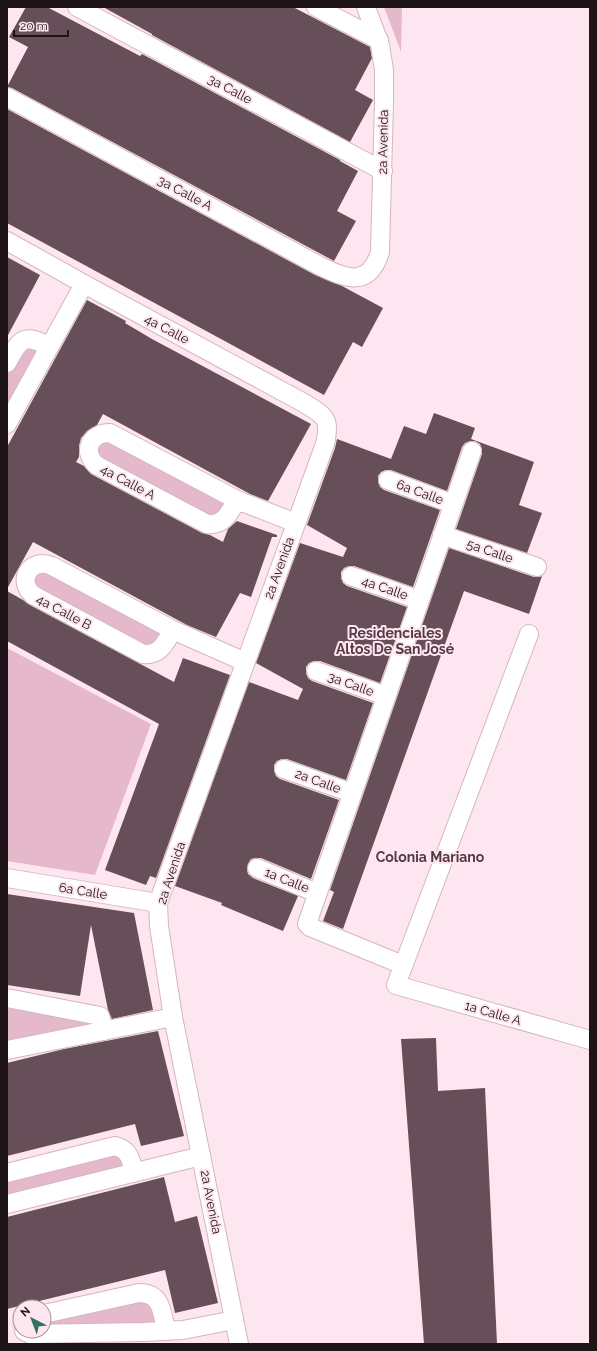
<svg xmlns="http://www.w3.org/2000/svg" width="597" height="1351" viewBox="0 0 597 1351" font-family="Raleway,sans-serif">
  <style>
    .green { fill: #e6b8cc }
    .building { fill: #674f59 }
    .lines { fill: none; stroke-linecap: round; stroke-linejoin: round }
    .street-casing { stroke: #d3b6c2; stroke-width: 20 }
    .street { stroke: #fff; stroke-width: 18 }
    .labels { text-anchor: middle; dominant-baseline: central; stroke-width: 4; stroke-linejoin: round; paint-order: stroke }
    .street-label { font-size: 13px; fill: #1e1418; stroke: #fee6f0 }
    .neighbourhood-label { font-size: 14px; font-weight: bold; fill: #523b45; stroke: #fee6f0 }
  </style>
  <rect width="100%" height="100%" fill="#fee6f0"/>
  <!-- green -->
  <g class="green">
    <path d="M384 7H402L401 52Z"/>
    <path d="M16 347H49L7 424V363Z"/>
    <path d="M98 435 237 500 218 523 101 468 90 444Z"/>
    <path d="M34 565 173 630 159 651 33 595Z"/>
    <path d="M7 648 151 724 95 875 7 861Z"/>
    <path d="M7 998 100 1016 104 1031 7 1050Z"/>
    <path d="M110 1147 134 1173 7 1204V1173Z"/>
    <path d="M145 1293 166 1331H44V1314Z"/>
  </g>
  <!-- building -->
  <g class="building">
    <path d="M26 7H47L140 56 142 54 340 160V161L358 171 337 211 356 221 334 261 12 88 7 87 28 47 9 37Z"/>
    <path d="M103 7H293L370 47 372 58 355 90 373 100 350 142 152 35V34Z"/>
    <path d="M7 109 315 275 342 286 383 308 362 347 353 342 324 395 7 223Z"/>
    <path d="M7 257 40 275 7 337Z"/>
    <path d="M87 300 126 321 125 323 152 339 311 424 268 501 250 494 103 414 97 425 87 431 81 438 79 446V457L76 462 84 466 91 474 202 533 210 535 223 542 228 529 237 521 277 535V537H272L251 597 240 593 216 637 187 625 33 542 7 589V447Z"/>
    <path d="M434 413 475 428 471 439 534 462 519 505 542 513 527 553 456 529 482 454V449L480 444 475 441H470L465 443 462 447 447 491 391 470H386L381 472 378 476V482L380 487 384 490 440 510 413 587 354 566H349L344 568 341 572V578L343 583 347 586 407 607 380 683 320 661H314L309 663 306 667V673L308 678 312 681 373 703 346 780 287 759H282L277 761 274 765V771L276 776 280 779 339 800 311 879 261 858H256L251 859 248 864 247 870 248 874 253 878 298 896 283 931 221 905 222 903 175 886 249 682 298 700 303 689 256 663 300 543 343 557 347 548 307 525 335 448 337 439 391 459 404 426 426 434Z"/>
    <path d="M449 548 534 577H539L542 576 529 614 464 591 343 929 323 921 334 892 330 890Z"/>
    <path d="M7 591 23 600 28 604 174 682 183 658 230 675 156 878 150 876 146 885 105 870 159 724 7 641Z"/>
    <path d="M7 894 134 913 153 1010 112 1019 108 1010 91 925 80 996 7 985Z"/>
    <path d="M158 1031 184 1136 141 1146 135 1124 7 1156V1063L64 1049Z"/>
    <path d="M436 1038 438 1091 485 1088 497 1344H424L401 1039Z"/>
    <path d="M164 1177 175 1222 197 1216 218 1303 175 1313 165 1270 7 1309V1217Z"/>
  </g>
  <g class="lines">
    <!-- street casing -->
    <g class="street-casing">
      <g id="street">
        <path d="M77 7 383 171"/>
        <path d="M316 7 379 40"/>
        <path d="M7 97 320 266C346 279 369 288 380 252L384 102V70L380 45 366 7"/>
        <path d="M7 241 84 284 304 403C325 416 331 418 325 444L158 903 159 926 173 1017 239 1344"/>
        <path d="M7 363C19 341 23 331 49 347"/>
        <path d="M7 424 84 284"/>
        <path d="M388 480 453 504"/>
        <path d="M237 500C229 513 224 526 207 524L96 465C82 451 90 433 110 433L237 500 296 523"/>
        <path d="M442 535 537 567"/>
        <path d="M351 576 419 600"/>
        <path d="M173 630C165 643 160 656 143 654L33 595C16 580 31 557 52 566L173 630 245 662"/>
        <path d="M529 634 396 985 590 1040"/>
        <path d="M316 671 386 696"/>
        <path d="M284 769 352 793"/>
        <path d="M257 868 317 893"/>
        <path d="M7 878 158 903"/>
        <path d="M403 965 310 927 307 924 308 921 472 451"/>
        <path d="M7 998 100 1016 104 1031"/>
        <path d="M7 1050 173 1017"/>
        <path d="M7 1173 115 1146C130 1150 131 1160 134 1173"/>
        <path d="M7 1204 201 1156"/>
        <path d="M44 1314 139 1293C162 1293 162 1312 166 1331"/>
        <path d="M24 1331 30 1334 144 1332 183 1330 234 1320"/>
      </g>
    </g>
    <!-- street -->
    <use href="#street" class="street"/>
  </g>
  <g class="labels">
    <!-- street labels -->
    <g class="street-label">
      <text transform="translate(230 89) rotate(28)">3a Calle</text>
      <text transform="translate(383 142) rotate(-89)">2a Avenida</text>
      <text transform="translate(185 193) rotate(28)">3a Calle A</text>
      <text transform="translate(167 329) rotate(28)">4a Calle</text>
      <text transform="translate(128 482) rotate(28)">4a Calle A</text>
      <text transform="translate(420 492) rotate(20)">6a Calle</text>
      <text transform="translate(490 551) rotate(19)">5a Calle</text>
      <text transform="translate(279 568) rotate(-70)">2a Avenida</text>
      <text transform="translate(385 588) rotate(19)">4a Calle</text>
      <text transform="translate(64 612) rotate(28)">4a Calle B</text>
      <text transform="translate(351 684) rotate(20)">3a Calle</text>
      <text transform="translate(318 781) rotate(20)">2a Calle</text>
      <text transform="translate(171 873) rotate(-72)">2a Avenida</text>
      <text transform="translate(287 880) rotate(22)">1a Calle</text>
      <text transform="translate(83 891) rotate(9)">6a Calle</text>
      <text transform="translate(493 1013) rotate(16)">1a Calle A</text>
      <text transform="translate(211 1202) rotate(79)">2a Avenida</text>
    </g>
    <!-- neighbourhood labels -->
    <g class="neighbourhood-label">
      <text x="395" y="633">Residenciales<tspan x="395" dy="16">Altos De San José</tspan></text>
      <text x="430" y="857">Colonia Mariano</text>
    </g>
  </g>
  <!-- border -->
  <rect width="597" height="1351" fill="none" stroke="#1e1418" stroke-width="16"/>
  <!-- north arrow -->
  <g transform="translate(32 1319) rotate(318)"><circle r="19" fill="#fee6f0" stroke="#a4929a"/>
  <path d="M0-3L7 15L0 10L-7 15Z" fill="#32715e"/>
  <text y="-6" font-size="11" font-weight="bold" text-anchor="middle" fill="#1e1418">N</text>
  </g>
  <!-- scale -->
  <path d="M14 30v6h54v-6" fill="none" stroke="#1e1418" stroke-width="2"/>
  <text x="20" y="30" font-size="12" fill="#1e1418" stroke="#fee6f0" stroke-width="3" paint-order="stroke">20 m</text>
</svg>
